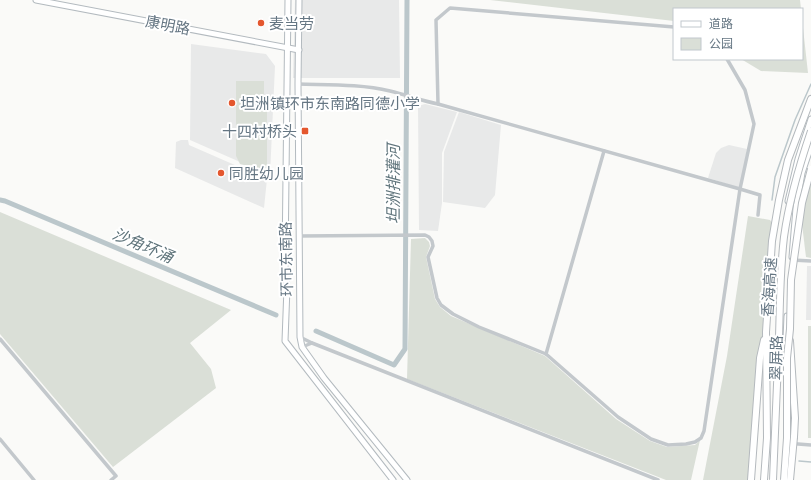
<svg xmlns="http://www.w3.org/2000/svg" width="811" height="480" viewBox="0 0 811 480" font-family="'PT Sans Narrow','Noto Sans SC',sans-serif">
  <style>
    .built { fill: #e8e9e9 }
    .green { fill: #dadfd7 }
    .lines { fill: none; stroke-linecap: round; stroke-linejoin: round }
    .stream { stroke: #bbc7cb; stroke-width: 1.5 }
    .canal { stroke: #bbc7cb; stroke-width: 5 }
    .secondary-casing { stroke: #b3babf; stroke-width: 7 }
    .highway-casing { stroke: #b4b9bd; stroke-width: 8 }
    .street { stroke: #c3c8cc; stroke-width: 3.5 }
    .secondary { stroke: #fff; stroke-width: 5 }
    .highway { stroke: #fff; stroke-width: 6 }
    .highway-bridge-casing { stroke: #b4b9bd; stroke-width: 8; stroke-linecap: butt }
    .highway-bridge { stroke: #fff; stroke-width: 6 }
    .poi-dot { fill: #e4572e; stroke: #fff; stroke-width: 1.5 }
    .labels { text-anchor: middle; dominant-baseline: central; stroke-width: 4; stroke-linejoin: round; paint-order: stroke }
    .poi-label { font-size: 15px; fill: #657683; stroke: #fff; text-anchor: start }
    .street-label { font-size: 15px; fill: #657683; stroke: #fff }
    .water-label { font-size: 16px; font-style: italic; fill: #60757c; stroke: #fff }
  </style>
  <rect width="100%" height="100%" fill="#fafaf8"/>
  <!-- built -->
  <g class="built">
    <path d="M295 0H399L400 78H293Z"/>
    <path d="M191 44 266 54 275 66 270 175 190 140Z"/>
    <path d="M425 104 457 112 442 153V203L438 231 419 230 418 106Z"/>
    <path d="M459 112 501 125 495 195 485 208 443 202 444 152Z"/>
    <path d="M181 140H188L189 145 267 179 264 208 175 168 176 142Z"/>
    <path d="M729 145 747 149 740 188 708 178 716 153 721 148Z"/>
    <path d="M807 266H811V320H806Z"/>
  </g>
  <!-- green -->
  <g class="green">
    <path d="M490 0H800L801 9H674V21Z"/>
    <path d="M802 19 808 73 761 71 741 59H802Z"/>
    <path d="M236 81H264V103L267 104V171L240 164 236 156Z"/>
    <path d="M811 169V258L806 257 800 208Z"/>
    <path d="M0 212 231 310 190 343 211 369 216 388 113 467 0 334Z"/>
    <path d="M748 216 770 220 772 223 755 425 748 480H703L727 356Z"/>
    <path d="M425 238 429 242 430 246 426 257 435 299 440 307 451 316 545 356 616 419 650 441 667 447 695 445 700 440 691 480H666L407 379 411 239Z"/>
    <rect x="808" y="326" width="3" height="112"/>
  </g>
  <g class="lines">
    <!-- stream -->
    <g class="stream">
      <path d="M772 200 775 177 795 120 811 84"/>
      <path d="M799 461 811 462"/>
    </g>
    <!-- canal -->
    <g class="canal">
      <path d="M0 200 5 201 276 315"/>
      <path d="M316 331 394 365 405 349 407 0"/>
    </g>
    <!-- secondary casing -->
    <g class="secondary-casing">
      <g id="secondary">
        <path d="M36 0 299 50"/>
        <path d="M288 0 285 265 287 287 285 341 393 480"/>
        <path d="M299 0 298 84 300 337 302 347 324 378 407 480"/>
        <path d="M788 201 798 159 811 119"/>
        <path d="M792 257 796 208 802 173 811 146"/>
        <path d="M786 338 787 316"/>
      </g>
    </g>
    <!-- highway casing -->
    <g class="highway-casing">
      <g id="highway">
        <path d="M790 341 795 418 794 437"/>
        <path d="M751 480 760 358 764 340"/>
        <path d="M764 480 767 438 766 332 772 241 779 200 788 160 811 99"/>
      </g>
    </g>
    <!-- street -->
    <g class="street">
      <path d="M298 84C329 85 361 84 390 91 407 95 422 101 438 104L740 189 760 195 758 215"/>
      <path d="M438 104 436 20 450 8 674 27"/>
      <path d="M299 236 425 235 429 237 432 241 433 246 428 257 437 298 441 305 453 314 479 327 546 354 618 417 651 439 668 445 686 444 695 442 701 438 704 431 740 189 754 124 745 90 727 59"/>
      <path d="M792 260 811 261"/>
      <path d="M300 337 312 343 302 347"/>
      <path d="M0 339 116 476 111 480"/>
      <path d="M312 343 658 480"/>
      <path d="M546 354 604 151"/>
      <path d="M0 439 34 480"/>
      <path d="M785 443 811 445"/>
    </g>
    <!-- secondary -->
    <use href="#secondary" class="secondary"/>
    <!-- highway -->
    <use href="#highway" class="highway"/>
    <!-- highway-bridge casing -->
    <g class="highway-bridge-casing">
      <g id="highway-bridge">
        <path d="M773 480C775 432 777 385 779 337 780 304 780 270 784 237 789 201 799 166 811 131"/>
        <path d="M784 480 787 438V358L790 329 791 280 802 203 811 169"/>
        <path d="M790 480 794 437"/>
      </g>
    </g>
    <!-- highway-bridge -->
    <use href="#highway-bridge" class="highway-bridge"/>
  </g>
  <!-- markers -->
  <g class="poi-dot">
    <circle cx="261" cy="23" r="4"/>
    <circle cx="232" cy="103" r="4"/>
    <rect x="301" y="127" width="8" height="8" rx="2"/>
    <circle cx="221" cy="173" r="4"/>
  </g>
  <g class="labels">
    <!-- poi labels -->
    <g class="poi-label">
      <text x="269" y="23">麦当劳</text>
      <text x="240" y="103">坦洲镇环市东南路同德小学</text>
      <text x="297" y="131" text-anchor="end">十四村桥头</text>
      <text x="229" y="173">同胜幼儿园</text>
    </g>
    <!-- street labels -->
    <g class="street-label">
      <text transform="translate(168 25) rotate(11)">康明路</text>
      <text transform="translate(286 259) rotate(-91)">环市东南路</text>
      <text transform="translate(769 287) rotate(-86)">香海高速</text>
      <text transform="translate(776 358) rotate(-89)">翠屏路</text>
    </g>
    <!-- water labels -->
    <g class="water-label">
      <text transform="translate(393 184) rotate(-90)">坦洲排灌河</text>
      <text transform="translate(143 245) rotate(23)">沙角环涌</text>
    </g>
  </g>
  <!-- legend -->
  <rect x="673" y="8" width="130" height="52" fill="#ffffff" stroke="#c1c8cd"/>
  <rect x="681" y="21" width="20" height="6" fill="#ffffff" stroke="#c1c8cd"/>
  <text x="709" y="28" font-size="12" fill="#657683">道路</text>
  <rect x="681" y="38" width="20" height="12" fill="#dadfd7" stroke="#c1c8cd"/>
  <text x="709" y="48" font-size="12" fill="#657683">公园</text>
</svg>
